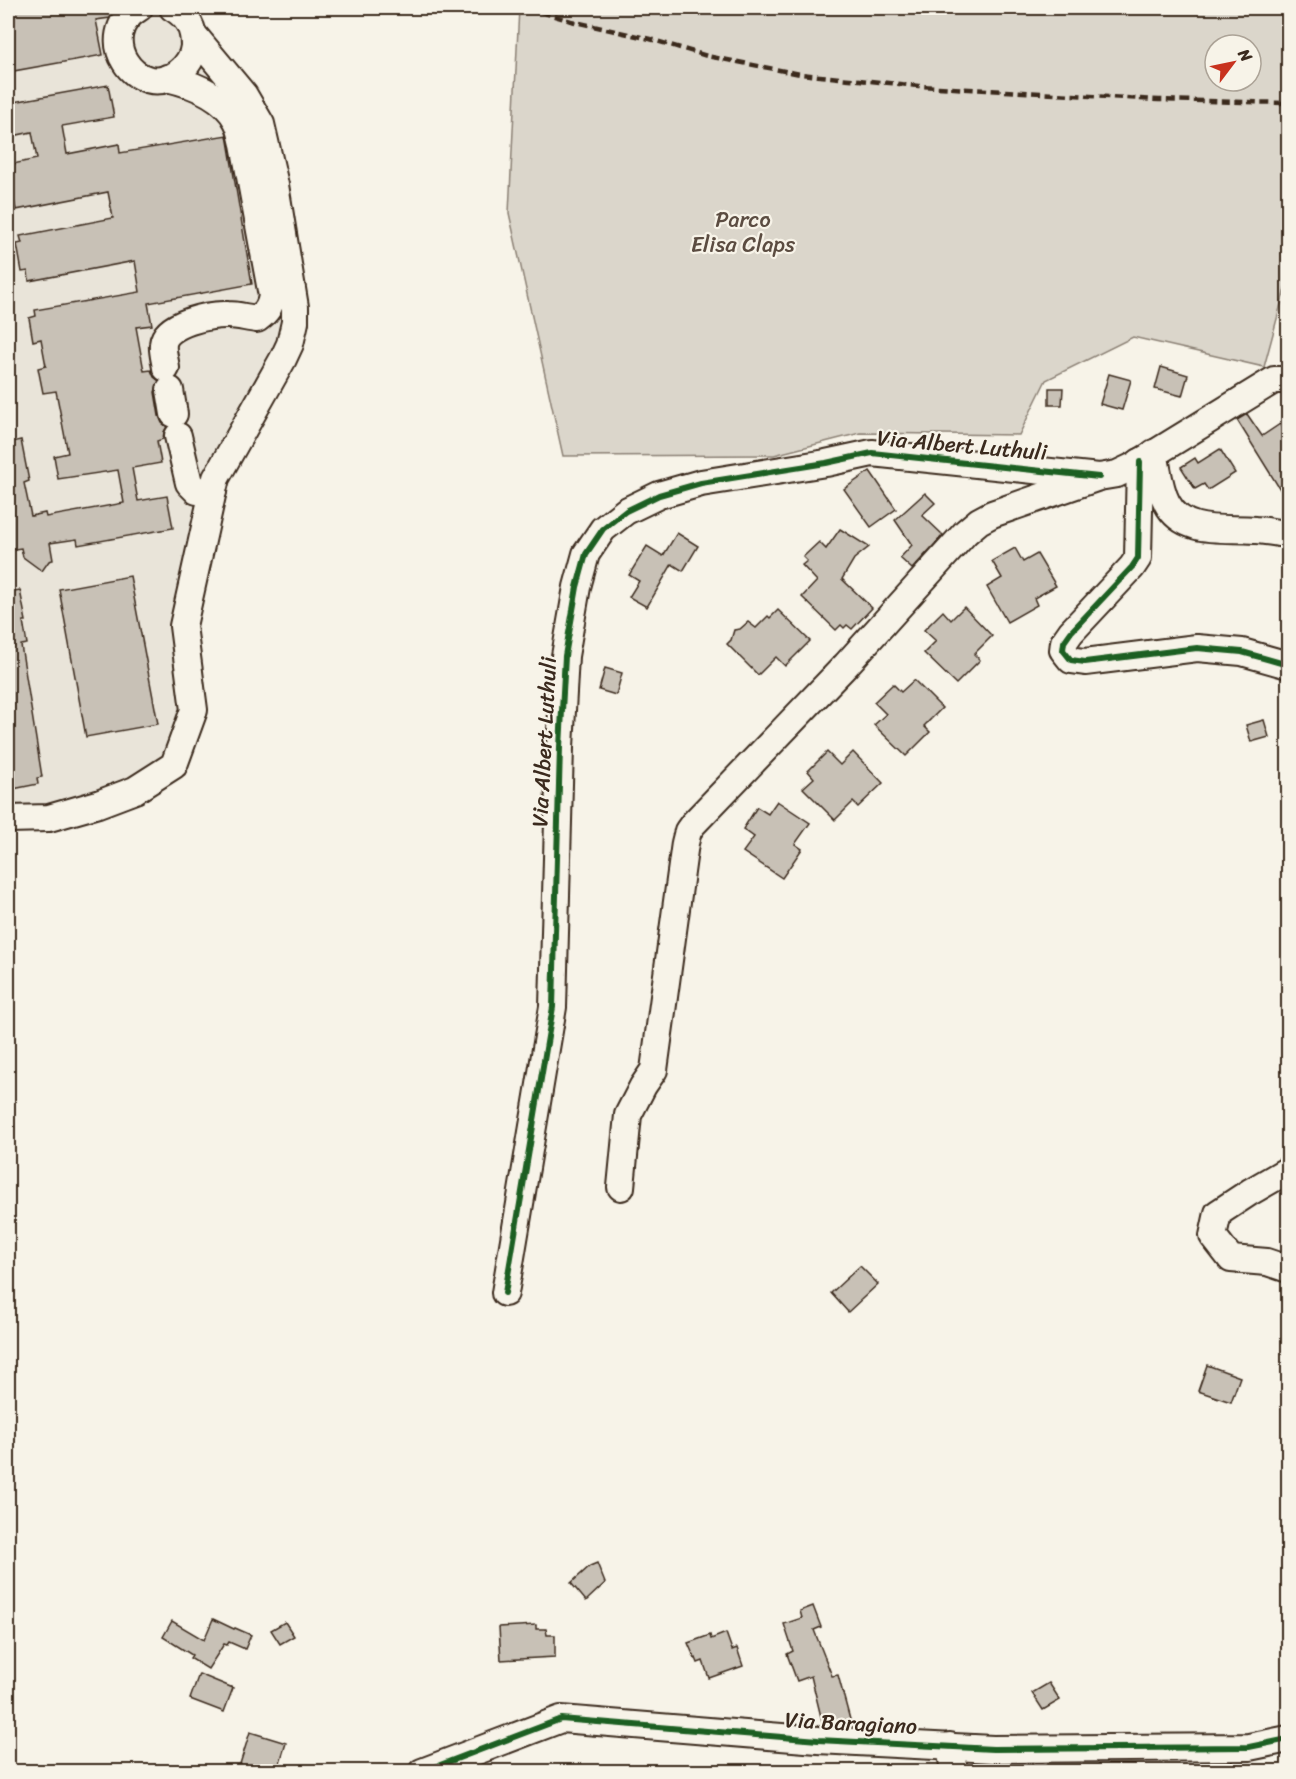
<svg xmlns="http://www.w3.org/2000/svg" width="1296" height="1779" font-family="Sriracha,sans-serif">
<rect width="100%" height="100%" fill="#f7f3e8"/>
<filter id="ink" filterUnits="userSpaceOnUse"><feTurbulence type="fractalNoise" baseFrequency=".0167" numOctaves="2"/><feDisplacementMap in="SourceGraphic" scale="12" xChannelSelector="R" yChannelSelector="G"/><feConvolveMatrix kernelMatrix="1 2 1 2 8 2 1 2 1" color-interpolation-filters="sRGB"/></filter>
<g filter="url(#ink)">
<path fill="#e9e4d9" d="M8,8H173L237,87L291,320L218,483L183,626L194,710L174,764L98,804L8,809Z"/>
<path fill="#dbd6cb" stroke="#8b8074" stroke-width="1.5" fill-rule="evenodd" d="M519,8H1288V278L1264,367L1133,337L1046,380L1019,435L860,433L774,455L563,456L509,213ZM1215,45H1251V81H1215Z"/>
<g fill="#c8c1b6" stroke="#3b2a1e" stroke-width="1.5">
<path d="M8,8H117L110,18L96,20L103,55L8,72Z"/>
<path d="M108,85L114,117L62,126L67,154L119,144L120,153L227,135L252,284L148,303L152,325L136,327L144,371L151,370L154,377L159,381L155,392L159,416L162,423L167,427L164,432L163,439L157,441L161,463L132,468L138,501L167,496L173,528L78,545L77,539L50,543L53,560L49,561L42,571L23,557L21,548L8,550V443L21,440L29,481L24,483L31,516L45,513L46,517L124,503L118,470L58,479L54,456L68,453L56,391L43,393L38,368L46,366L41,339L33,341L29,318L36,316L35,310L140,292L135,261L29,281L28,271L22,272L17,244L22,243L20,236L113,218L108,192L16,210L14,200L9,201L8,165L37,159L32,132L8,137V103Z"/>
<path d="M1161,367L1188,375L1182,396L1155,389Z"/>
<path d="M1109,374L1131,380L1122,410L1100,404Z"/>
<path d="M1049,388H1063L1062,405H1049Z"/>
<path d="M1247,414L1262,436L1280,424L1288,437V502L1237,420Z"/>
<path d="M1220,449L1235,473L1208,490L1204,484L1195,489L1181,467L1195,458L1198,463Z"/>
<path d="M870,471L896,509L871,527L844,489Z"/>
<path d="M925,493L935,503L922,515L943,535L912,569L900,558L912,545L895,520Z"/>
<path d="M840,529L869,547L854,559L842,579L872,608L852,629L847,625L844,628L841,625L836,630L802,597L817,581L802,565L807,561L803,557L819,542L826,549Z"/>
<path d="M677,533L698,546L683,571L672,564L647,607L629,597L639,581L629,575L647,546L663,556Z"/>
<path d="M1015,548L1023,562L1037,554L1056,586L1034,598L1037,605L1007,622L987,587L1002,578L992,561Z"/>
<path d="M130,576L158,724L86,737L59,589Z"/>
<path d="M20,590L26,621H23L27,644L21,645L42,777L37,778L38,784L8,790V592Z"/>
<path d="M964,607L992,636L974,654L980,660L956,684L924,653L936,641L924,630L943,611L951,620Z"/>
<path d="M778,610L810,641L785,666L776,657L758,675L727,644L731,640L734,630L740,629L748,622L756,628L768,616L770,618Z"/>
<path d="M605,668L622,673L616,695L599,690Z"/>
<path d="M914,680L942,708L924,726L930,732L906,756L874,725L886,714L874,702L893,684L901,692Z"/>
<path d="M1264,720L1269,737L1251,742L1246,725Z"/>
<path d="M827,752L840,765L853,752L883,783L858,807L853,802L835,820L803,788L814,778L808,771Z"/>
<path d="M777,801L810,823L795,844L802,849L782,878L743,852L754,837L743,829L757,807L768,814Z"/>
<path d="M860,1266L878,1284L848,1312L831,1293Z"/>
<path d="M1207,1365L1240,1377L1231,1402L1198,1391Z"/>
<path d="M597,1563L605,1583L586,1601L571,1583L590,1566Z"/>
<path d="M813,1606L821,1627L814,1630L832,1676L838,1675L852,1727L823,1725L811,1676L797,1681L787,1654L793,1651L784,1624L802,1618L800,1611Z"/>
<path d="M213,1619L234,1629L235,1628L251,1635L245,1649L229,1642L227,1645L224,1644L208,1669L190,1658L192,1655L163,1637L172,1621L204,1640Z"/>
<path d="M285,1622L294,1636L280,1644L271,1630Z"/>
<path d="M536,1625V1629H546L547,1635H555V1657L501,1660L499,1627Z"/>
<path d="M726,1633L732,1650L737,1648L743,1666L709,1678L703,1661L698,1663L696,1658L695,1659L688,1643L710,1635L711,1639Z"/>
<path d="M199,1674L233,1688L224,1712L190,1699Z"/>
<path d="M1049,1683L1060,1700L1043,1710L1032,1693Z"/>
<path d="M250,1732L286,1743L277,1772H263L240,1764Z"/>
</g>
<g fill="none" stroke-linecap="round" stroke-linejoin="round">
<g stroke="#3b2a1e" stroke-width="30">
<g id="minor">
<path d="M139,8C92,35 136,103 178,73C187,66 193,57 194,46C194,28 188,17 173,8"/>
<path d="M166,368C165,360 162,351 163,344C165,323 211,314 228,315C238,315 247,318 257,319C267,312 270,307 272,296L244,144C242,137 241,128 237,121C224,95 193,84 167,78"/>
<path d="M170,390L174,414"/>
<path d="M178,436L189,483L197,491H213"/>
<path d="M1154,453C1158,470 1159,488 1167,503C1184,536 1225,527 1255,530C1263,530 1271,532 1279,533"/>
<path d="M1140,462L1138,558L1132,567L1071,632L1064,642L1063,650L1071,660L1085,662L1197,648L1242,652L1288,665"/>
<path d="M8,819L49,818L98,804L135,790L174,765L194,710L183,626L213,491L216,478L283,359L290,344L295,322V307L275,185L261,124L244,95L194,35"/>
<path d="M1288,1170L1250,1192L1218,1213L1213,1236L1231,1259L1267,1262L1288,1269"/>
<path d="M621,1187L628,1115L643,1086L654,1070L685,843L688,831L693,824L846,665L966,532L979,521L992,514L1099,477L1117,474L1134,466L1274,380H1288"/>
<path d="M505,1293L553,1007L560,747L565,656L577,587L586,554L603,529L626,511L659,495L701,483L826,463L872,453L1099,477"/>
<path d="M950,1746L954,1772"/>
<path d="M422,1772L561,1719L818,1740L993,1749L1249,1747L1288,1739"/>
</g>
</g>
<use href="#minor" stroke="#f7f3e8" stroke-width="26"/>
<path stroke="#3b2a1e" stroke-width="4.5" stroke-dasharray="9 4.5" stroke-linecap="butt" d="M528,8L571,21L650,39L707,56L800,74L919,86L1159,100L1288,103"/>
<g stroke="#f7f3e8" stroke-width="10">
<g id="cycleway">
<path d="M1140,462L1138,558L1132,567L1071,632L1064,642L1063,650L1071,660L1085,662L1197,648L1242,652L1288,665"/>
<path d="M505,1293L553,1007L560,747L565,656L577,587L586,554L603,529L626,511L659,495L701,483L826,463L872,453L1099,477"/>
<path d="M422,1772L561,1719L818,1740L993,1749L1249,1747L1288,1739"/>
</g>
</g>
<use href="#cycleway" stroke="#1b5e20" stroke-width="6"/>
</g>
</g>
<g text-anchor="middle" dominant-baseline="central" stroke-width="4.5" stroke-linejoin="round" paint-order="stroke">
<g font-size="22" fill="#5b4c41" stroke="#f7f3e8">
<text x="743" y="219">Parco<tspan x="743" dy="25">Elisa Claps</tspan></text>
</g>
<g font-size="22" fill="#3b2a1e" stroke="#f7f3e8">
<text transform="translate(962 445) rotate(5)">Via Albert Luthuli</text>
<text transform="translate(544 742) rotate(-87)">Via Albert Luthuli</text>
<text transform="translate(851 1723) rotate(3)">Via Baragiano</text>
</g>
</g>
<rect width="1296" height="1779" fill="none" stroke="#f7f3e8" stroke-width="30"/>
<rect x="15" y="15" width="1266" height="1749" fill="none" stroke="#3b2a1e" stroke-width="2" filter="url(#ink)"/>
<g transform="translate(1233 63) rotate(58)"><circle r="28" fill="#f7f3e8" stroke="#aca397" stroke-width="1.5"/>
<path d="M0-4.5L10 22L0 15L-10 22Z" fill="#c8321e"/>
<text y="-9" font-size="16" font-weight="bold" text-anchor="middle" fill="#3b2a1e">N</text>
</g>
</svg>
